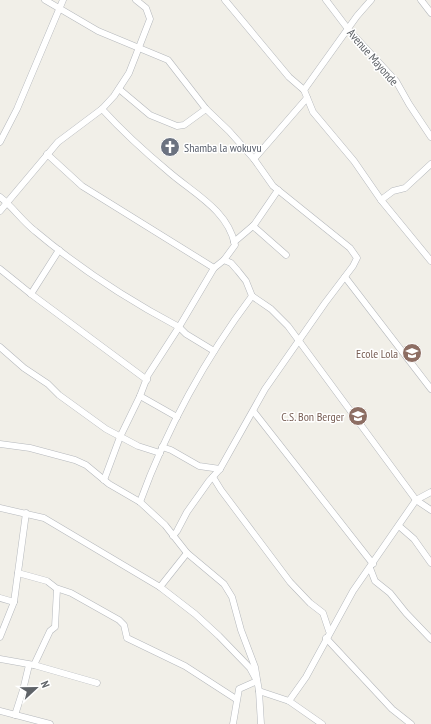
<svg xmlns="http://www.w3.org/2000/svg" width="431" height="724" font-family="'PT Sans Narrow',sans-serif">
<rect width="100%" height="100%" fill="#f1efe8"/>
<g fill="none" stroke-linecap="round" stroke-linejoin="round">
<g stroke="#b5b8bc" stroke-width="7">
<g id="street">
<path d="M45,0L98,31L168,60L206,109L229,131L254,159L273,186L350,248L357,258L353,266L325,303L265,389L220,469L209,481L187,512L177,531L173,536"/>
<path d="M225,0L289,77L304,90L313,112L354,161L381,200L431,261"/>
<path d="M326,0L348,29L396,81L409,104L431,137"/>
<path d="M421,0L431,13"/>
<path d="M119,89L150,115L177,126L184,125L206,109"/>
<path d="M304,90L357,16L371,0"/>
<path d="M102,109C123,132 145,152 169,172C193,193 228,210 235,245L224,260"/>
<path d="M0,142L17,109L63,0"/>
<path d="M47,154L82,186L214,268"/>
<path d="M254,159L307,98"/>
<path d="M0,197C13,207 22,221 35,231C79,268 128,300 179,327L214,268L224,260L231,263L238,271L246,281L252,296L271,309L288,326L416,500L431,510"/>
<path d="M381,200L393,191L405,188L431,164"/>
<path d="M0,211L58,142L102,109L114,96L129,73L150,19L146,8L136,0"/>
<path d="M253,226L286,255"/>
<path d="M234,242L254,225L278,190"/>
<path d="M0,269L31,294L59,250"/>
<path d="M345,277L431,389"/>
<path d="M31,294L147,380"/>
<path d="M0,347L24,368L48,384L59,395L106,429L138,446L160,453"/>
<path d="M254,412L373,564"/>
<path d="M177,417L140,396L148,375L179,327L186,334L214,351"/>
<path d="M0,444L30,448L75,460L86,465L109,484L140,502L165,525L187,553L224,584L232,597L241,630L255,667L259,691L261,724"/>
<path d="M162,447L171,450L199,466L220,469"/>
<path d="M213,477L221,490L290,582L310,603L323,613L329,631"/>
<path d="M104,480L120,437L140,396"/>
<path d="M140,502C166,430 206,357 252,296"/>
<path d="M0,508L44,518L160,587L195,614L219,636L250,668L257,681L239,689L233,724"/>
<path d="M399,526L414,539L431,563"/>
<path d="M370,568L375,581L390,593L406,613L431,639"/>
<path d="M18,573L47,581L56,588L71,593L119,620L124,625L127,638L185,666L236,699"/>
<path d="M160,587L187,553"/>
<path d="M0,598L14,602"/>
<path d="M0,637L14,602L26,513"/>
<path d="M326,638L392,709L411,724"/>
<path d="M0,659L34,665L97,683"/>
<path d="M34,665L50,631L55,627L57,589"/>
<path d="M259,691L289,701L322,724"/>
<path d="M289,701L306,677L353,591L416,500L431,492"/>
<path d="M0,711L50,724"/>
<path d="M15,715L23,690L29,665"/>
</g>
</g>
<use href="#street" stroke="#fff" stroke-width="6"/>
</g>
<defs>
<g id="church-disc" transform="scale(1)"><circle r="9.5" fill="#6b7280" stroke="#fff"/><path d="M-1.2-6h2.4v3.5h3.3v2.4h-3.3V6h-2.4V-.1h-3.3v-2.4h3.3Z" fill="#fff"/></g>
<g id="school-disc" transform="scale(1)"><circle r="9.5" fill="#8d6e63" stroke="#fff"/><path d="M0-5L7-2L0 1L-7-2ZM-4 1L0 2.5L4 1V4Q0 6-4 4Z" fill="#fff"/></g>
</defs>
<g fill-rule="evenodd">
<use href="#church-disc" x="170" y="147"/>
<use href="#school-disc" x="412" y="353"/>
<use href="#school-disc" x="358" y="416"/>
</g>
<g text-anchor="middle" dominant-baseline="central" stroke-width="3" stroke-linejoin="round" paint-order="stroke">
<g font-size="12" fill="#5f6368" stroke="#fff">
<text transform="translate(373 57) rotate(49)">Avenue Mayonde</text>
</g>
<g font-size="12" fill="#5b616d" stroke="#fff" text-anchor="start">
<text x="184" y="147">Shamba la wokuvu</text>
</g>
<g font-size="12" fill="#785e54" stroke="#fff" text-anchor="end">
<text x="398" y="353">Ecole Lola</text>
<text x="344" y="416">C.S. Bon Berger</text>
</g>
</g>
<g transform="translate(36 688) rotate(68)" stroke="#ffffff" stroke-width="3" paint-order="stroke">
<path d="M0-3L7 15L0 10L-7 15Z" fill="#5f6368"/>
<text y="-6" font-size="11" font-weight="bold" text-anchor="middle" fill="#5f6368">N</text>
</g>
</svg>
